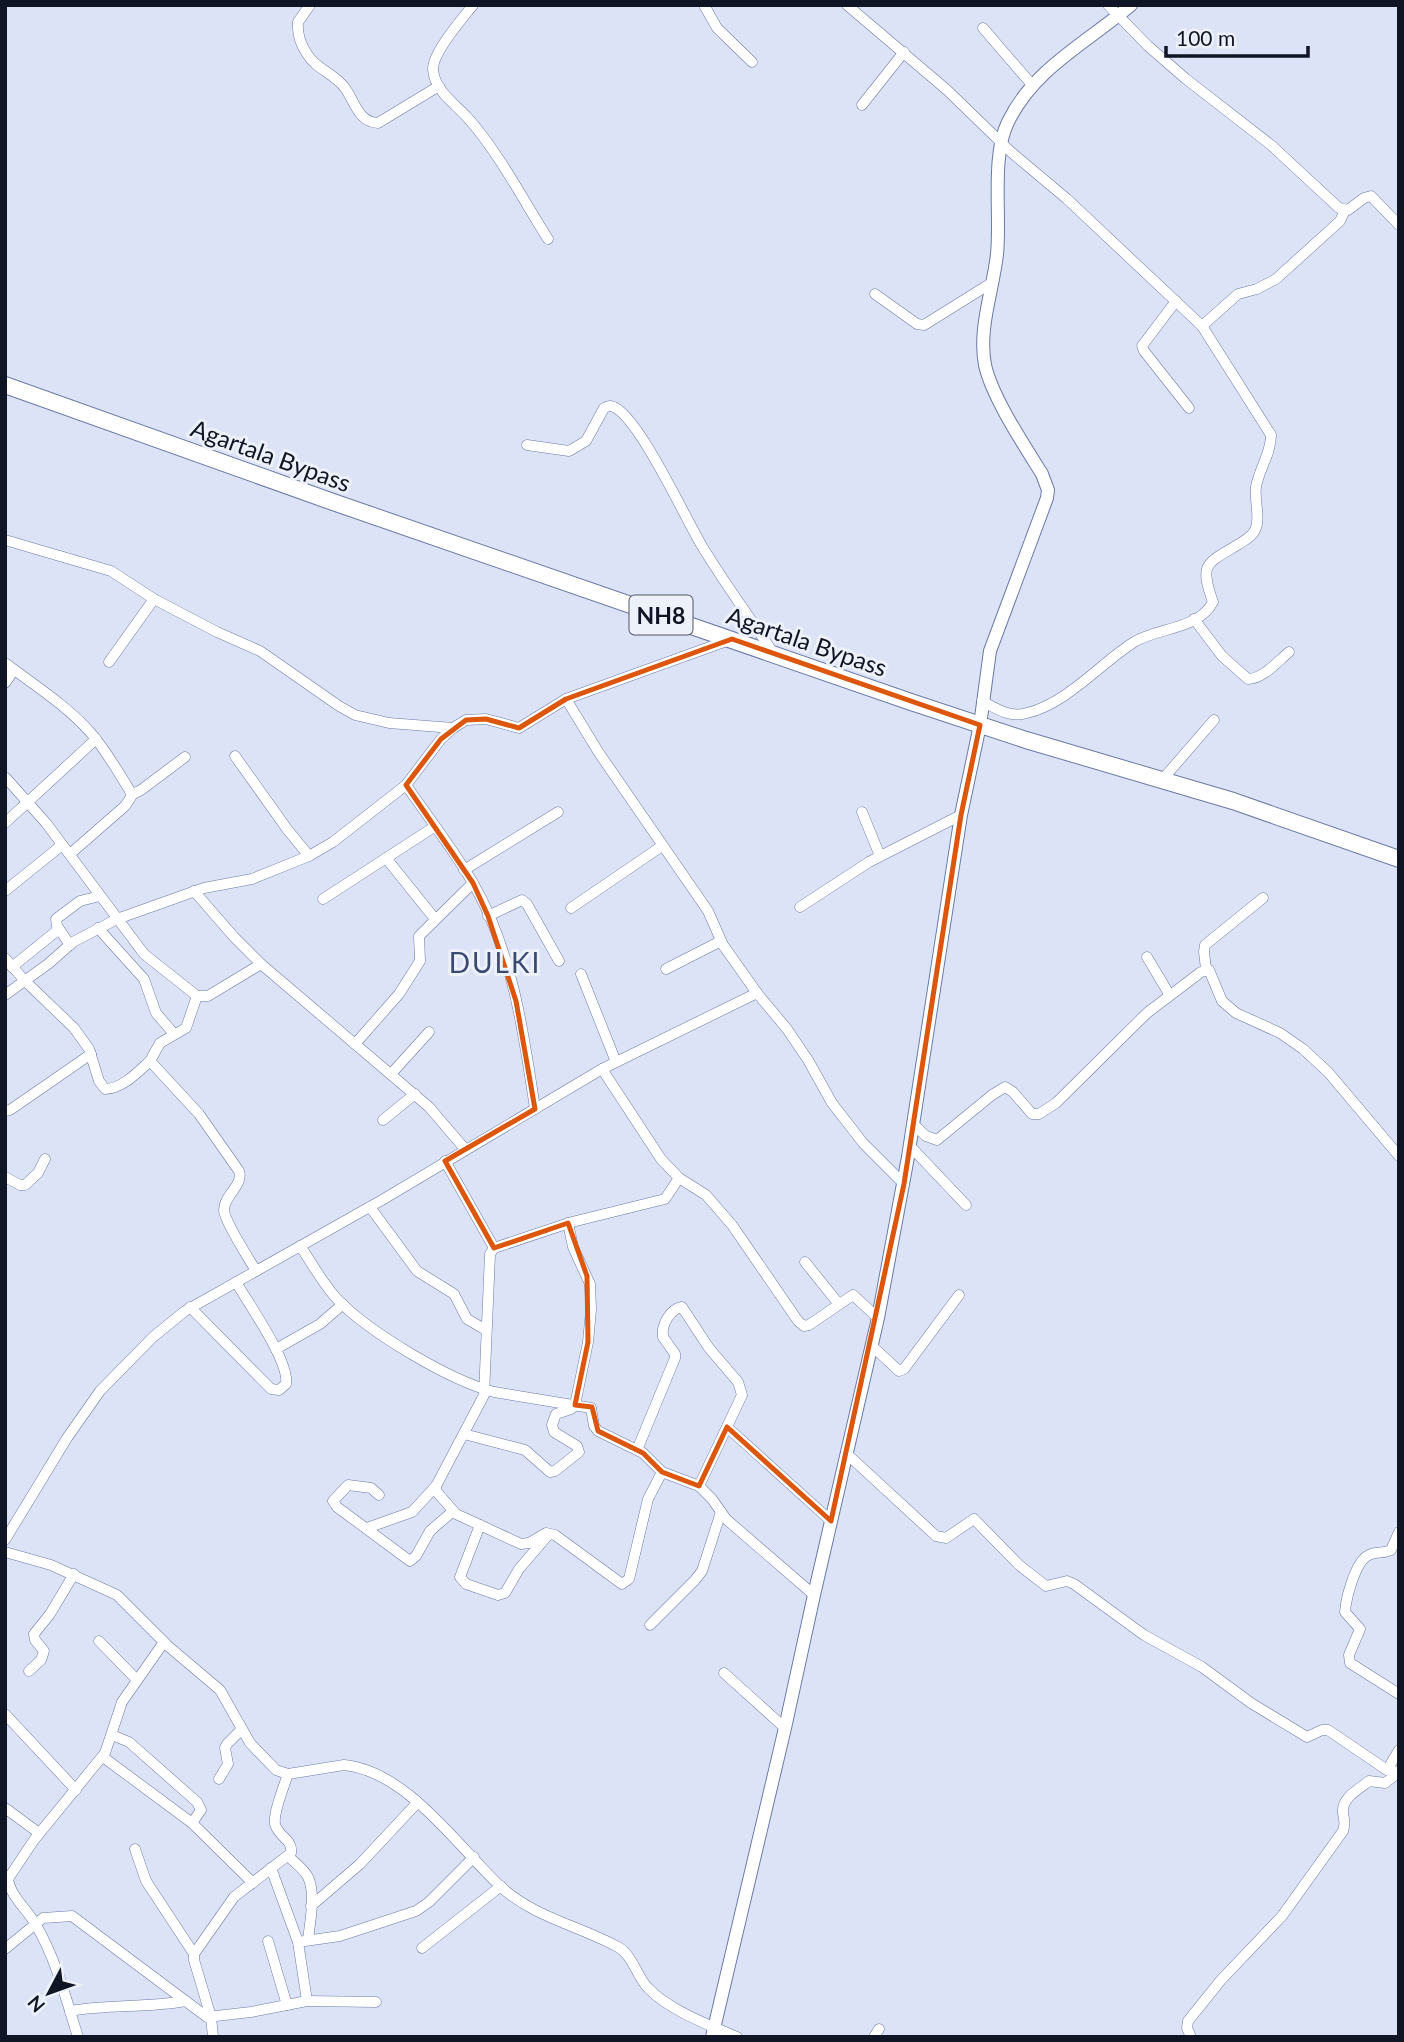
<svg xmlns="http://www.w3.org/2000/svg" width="1404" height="2042" font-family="Lato,sans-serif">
<rect width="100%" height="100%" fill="#dce3f7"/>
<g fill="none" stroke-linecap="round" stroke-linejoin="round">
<g stroke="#6a7aa5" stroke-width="11">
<g id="minor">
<path d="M310,5L298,22C297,33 301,45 307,54C316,69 335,74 345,88C355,102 358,122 378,123L439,86"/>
<path d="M473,5C462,19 433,52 433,69C434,90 454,103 467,117C499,153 522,198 548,239"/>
<path d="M704,5L717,28L752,62"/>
<path d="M847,5L947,90L1011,152L1067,199L1202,326L1271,435C1271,454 1259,469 1256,487C1254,500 1261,519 1255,530C1252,537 1245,540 1239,544C1206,564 1199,563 1213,602C1198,630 1159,627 1134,642C1101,663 1066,704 1027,713C1010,718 997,709 982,701"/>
<path d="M1108,5L1148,46L1186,79L1271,145L1339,208L1348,210L1364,198L1371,196L1399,225"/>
<path d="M983,28L1033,86"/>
<path d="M862,105L904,52"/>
<path d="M875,294L917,324L924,325L993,282"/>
<path d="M1176,301L1142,346L1144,351L1189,408"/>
<path d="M1202,326L1238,294L1257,289L1276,279L1340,221L1345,210"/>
<path d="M527,445L569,451L586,441L604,408C609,406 609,405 614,407C640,419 685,518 702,546C724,583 750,617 773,653"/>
<path d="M5,540L111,571L154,599L217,632L260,651L339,706L355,715L389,723L453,728"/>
<path d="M1194,619L1222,656L1248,679C1263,679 1278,661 1289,652"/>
<path d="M109,662L154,599"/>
<path d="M5,663C34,685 66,705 90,732C106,750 117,770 130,791L131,797L125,806L70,854"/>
<path d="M5,683L14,670"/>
<path d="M566,699L599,753L708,911L723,945L757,993L787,1029L808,1060L832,1103L863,1143L904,1184"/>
<path d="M235,756L287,829L309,856"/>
<path d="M5,777L46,823L144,954L197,996H208L261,964"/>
<path d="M1162,780L1214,720"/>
<path d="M406,785C428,817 453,849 473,883C512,950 524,1033 535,1109"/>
<path d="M131,795L141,790L185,757"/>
<path d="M862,812L880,856"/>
<path d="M5,823L96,739"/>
<path d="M386,858L435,919"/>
<path d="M464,870L558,812"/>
<path d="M5,891L62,845"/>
<path d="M194,891L234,937L261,964L429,1107L465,1149"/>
<path d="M323,899L434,827"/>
<path d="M800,907L869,862L961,815"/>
<path d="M571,908L662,846"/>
<path d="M488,916L522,900L527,904L559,961"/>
<path d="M98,928L144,979L156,1013L174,1034"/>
<path d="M70,945L57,926L56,919L80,901L100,896"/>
<path d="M1147,957L1169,994"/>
<path d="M5,958L25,981L74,1028L89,1049L99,1081L105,1089C122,1089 138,1072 150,1061"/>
<path d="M12,967L59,929"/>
<path d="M666,969L721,941"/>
<path d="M1206,969L1204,952L1205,945L1263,898"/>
<path d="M581,974L616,1062"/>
<path d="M5,995L48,964L73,942L117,919L204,888L252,879L309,856L333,842L406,785L441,739L453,728L466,720L486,719L519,728L566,699L732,639"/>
<path d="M197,996L186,1028L160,1043L150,1061L199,1114L239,1171C244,1186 223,1195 224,1211C226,1224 248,1257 256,1271"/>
<path d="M355,1044L399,994L420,961L419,936L473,883"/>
<path d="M602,1069L661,1159L679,1178L706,1195L732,1225L798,1321L804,1326L809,1325L853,1295L878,1318"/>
<path d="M391,1074L429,1032"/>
<path d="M5,1111L10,1110L91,1054"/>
<path d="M383,1120L415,1094"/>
<path d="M913,1124L926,1136L937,1140L992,1095L1005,1087L1013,1092L1032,1114H1039L1056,1103L1147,1013L1201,972L1209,970L1222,1001L1236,1013L1280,1033L1303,1049L1328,1072L1399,1156"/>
<path d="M910,1146L966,1205"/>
<path d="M445,1161L494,1248"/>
<path d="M5,1177L20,1185H25L38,1173L45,1159"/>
<path d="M370,1207L417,1271L454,1294L467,1319L486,1330"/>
<path d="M300,1246C312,1263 323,1284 337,1299C370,1333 449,1380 494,1392L591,1408L594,1426L598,1431L643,1453L662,1472L699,1486L712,1499L726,1519L814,1595"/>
<path d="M805,1262L838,1303"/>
<path d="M190,1307L271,1389L279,1390L286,1384C290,1362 248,1303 236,1282"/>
<path d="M872,1346L899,1371L904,1369L959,1295"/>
<path d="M276,1349L320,1324L343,1304"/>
<path d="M727,1427L831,1521"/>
<path d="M464,1434L525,1450L550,1472L555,1471L579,1452L577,1446L554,1432L552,1425L556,1414L571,1409L575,1405L588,1342L591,1310L590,1284L573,1247L568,1223"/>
<path d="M637,1450L675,1358V1354L663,1337C661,1325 670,1309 682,1307L709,1348L738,1382L742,1395L699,1486"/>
<path d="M847,1454L936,1536L946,1538L974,1519L1019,1565L1046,1586L1067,1581L1074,1584L1144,1635L1202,1667L1251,1703L1307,1737L1322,1730H1328L1387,1770L1399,1772"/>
<path d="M662,1472L648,1499L629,1579L622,1584L555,1535L546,1533L529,1543L521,1544L456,1514L436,1491V1486L484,1395L490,1254L494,1248L572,1222L665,1199L679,1178"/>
<path d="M379,1495L371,1488L348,1485L333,1501L337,1507L410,1561L416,1556L430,1531L452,1512"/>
<path d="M480,1525L460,1577L466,1584L498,1595L505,1593L519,1569L549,1534"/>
<path d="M367,1528L412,1512L436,1486"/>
<path d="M1399,1532L1391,1550C1383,1554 1376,1551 1369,1555C1355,1561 1346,1599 1345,1612L1360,1629L1349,1655L1350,1663L1399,1694"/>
<path d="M5,1540L67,1438L100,1391L153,1337L185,1311L382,1200L602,1069L757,993"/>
<path d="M5,1552L51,1565L117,1595L168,1646L220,1690L250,1743L276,1770L288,1774L344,1765C407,1771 458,1847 500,1886C533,1917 580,1926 618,1947C633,1955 637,1978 649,1989C669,2010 711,2026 737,2037"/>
<path d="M650,1625L695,1580L702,1571L721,1512"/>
<path d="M99,1641L137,1680"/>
<path d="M29,1671L41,1660L44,1651L35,1640L34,1634L50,1614L74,1574"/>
<path d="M724,1673L785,1728"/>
<path d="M5,1714L76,1790"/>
<path d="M112,1735L129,1742L197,1802L201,1810L192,1823"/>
<path d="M103,1757L192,1823L253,1883"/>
<path d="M1387,1770L1399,1750"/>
<path d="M219,1779L228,1764L225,1748L227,1744L242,1729"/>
<path d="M5,1808L39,1833"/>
<path d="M135,1849L146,1881L194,1954"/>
<path d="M288,1856C294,1862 304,1869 308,1877C316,1895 310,1921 308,1940"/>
<path d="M271,1868L298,1942L307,2001"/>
<path d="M311,1906L360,1864L417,1803"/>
<path d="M268,1941L287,2005"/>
<path d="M298,1942L340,1936L416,1911L429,1902L474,1857"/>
<path d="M422,1948L501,1886"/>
<path d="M5,1949L43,1918L72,1916L207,2017L251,2012L307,2001L376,2002"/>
<path d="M70,2011C109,2004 146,2008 186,2001"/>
<path d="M78,2037C66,1999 56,1959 36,1925C28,1910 10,1896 8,1879L34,1840L105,1753L122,1702L164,1642"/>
<path d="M213,2037L211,2017L194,1960V1954L234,1897L291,1853C293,1839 278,1837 275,1824C273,1813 284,1786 288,1774"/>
<path d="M874,2037L879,2029"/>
<path d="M1191,2037L1187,2028L1188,2021L1221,1980L1282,1916L1343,1831C1346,1823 1344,1821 1343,1813C1341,1798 1359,1789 1369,1781L1385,1783L1398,1773"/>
</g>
</g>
<g stroke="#6a7aa5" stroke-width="14">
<path id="tertiary" d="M712,2037L785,1728L814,1595L878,1318L908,1157L961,815L980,725L990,651L1047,498L1048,490L1042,474C1024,445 992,397 985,365C978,328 993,291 997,254C1001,216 991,156 1008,122C1034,68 1088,42 1131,5"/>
</g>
<g stroke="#6a7aa5" stroke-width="18">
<path id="trunk" d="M5,385L333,502L911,702L1026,740L1233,801L1399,859"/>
</g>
<use href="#minor" stroke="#fff" stroke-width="10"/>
<use href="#tertiary" stroke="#fff" stroke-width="12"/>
<use href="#trunk" stroke="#fff" stroke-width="16"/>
</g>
<path fill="none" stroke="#dd560d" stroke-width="5" stroke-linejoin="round" d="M732,639L980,725L961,815L904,1184L831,1521L727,1427L699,1486L662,1472L643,1453L598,1431L592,1407L575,1405L588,1342L587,1276L568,1223L494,1248L445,1161L535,1109L516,1001L488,916L473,883L406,785L441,739L466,720L486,719L519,728L566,699Z"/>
<g text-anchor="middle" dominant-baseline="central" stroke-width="6" stroke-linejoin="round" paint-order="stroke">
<rect fill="#edf1fa" stroke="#525765" stroke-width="2" x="629.5" y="595.5" width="63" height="39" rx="5"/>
<g font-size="23" font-weight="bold" fill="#0f1525">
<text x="661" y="615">NH8</text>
</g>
<g font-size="24" fill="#0f1525" stroke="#edf1fa">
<text transform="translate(271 455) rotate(20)">Agartala Bypass</text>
<text transform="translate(807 641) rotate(19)">Agartala Bypass</text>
</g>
<g font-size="28" letter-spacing="2" fill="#3b4971" stroke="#edf1fa">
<text x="495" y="962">DULKI</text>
</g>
</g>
<rect width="1404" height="2042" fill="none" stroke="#0f1525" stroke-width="14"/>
<g transform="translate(49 1993) rotate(229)" stroke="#edf1fa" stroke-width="5" paint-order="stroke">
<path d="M0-5L12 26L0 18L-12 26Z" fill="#0f1525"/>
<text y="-10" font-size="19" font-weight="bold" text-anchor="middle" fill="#0f1525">N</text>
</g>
<path d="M1166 46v10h142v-10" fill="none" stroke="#0f1525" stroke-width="3.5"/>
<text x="1176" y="46" font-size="21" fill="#0f1525" stroke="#edf1fa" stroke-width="5" paint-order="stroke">100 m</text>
</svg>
